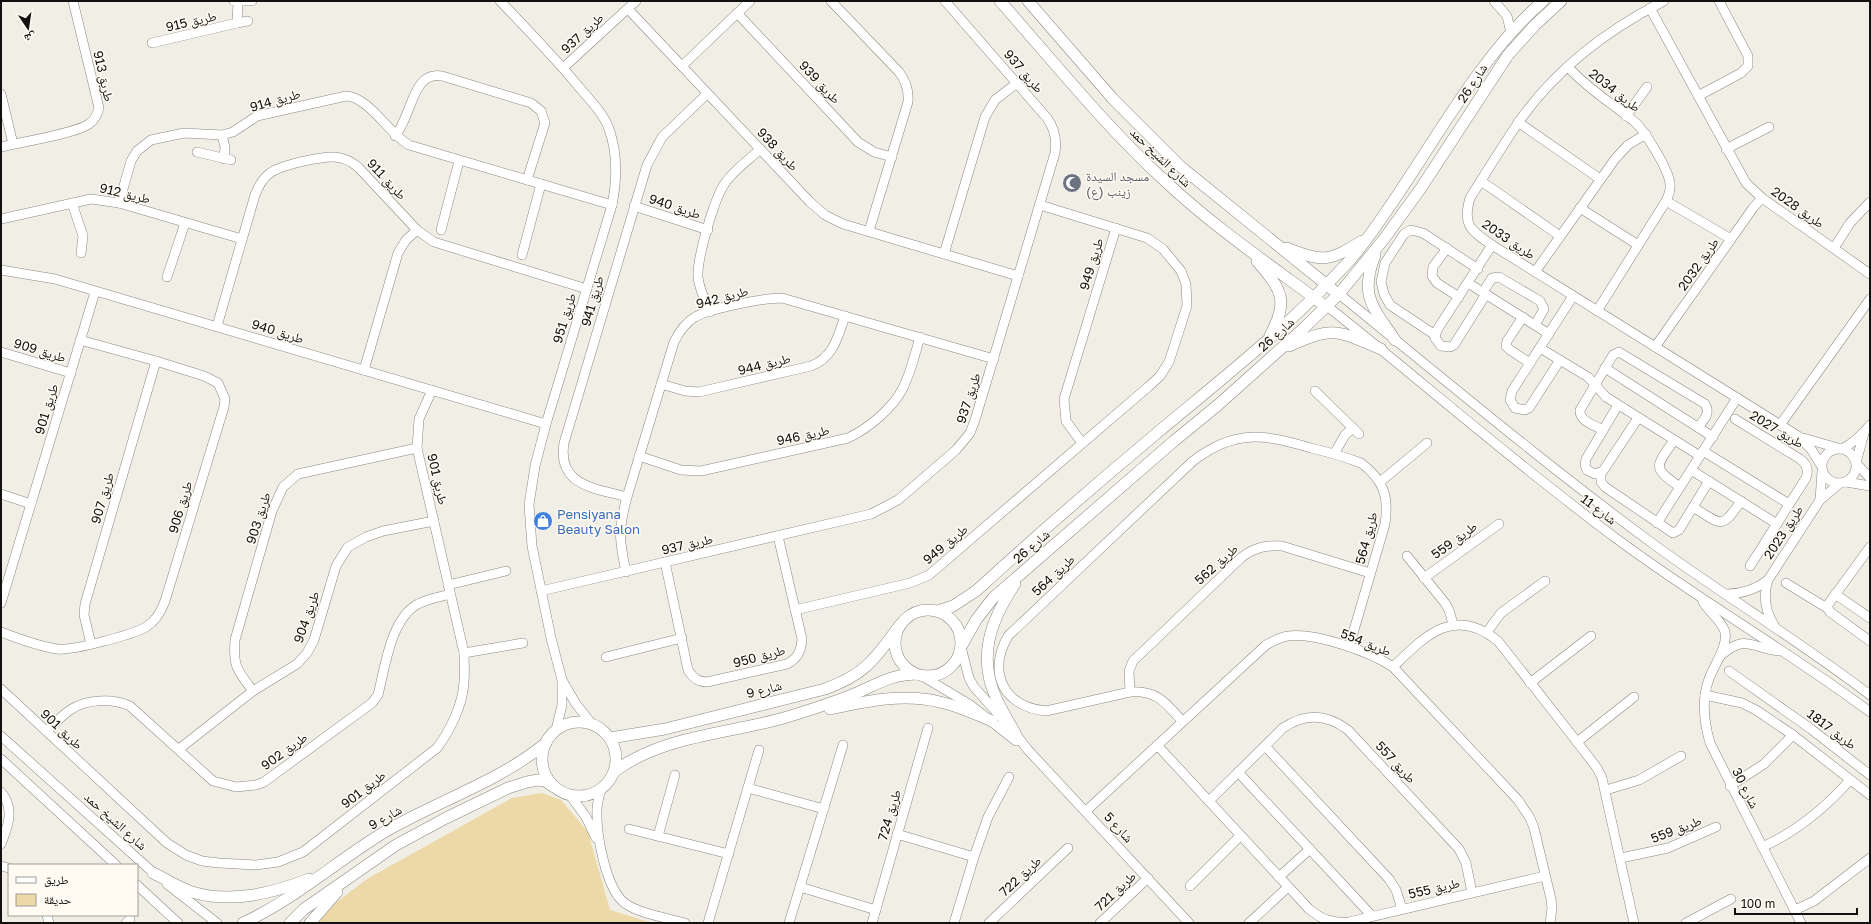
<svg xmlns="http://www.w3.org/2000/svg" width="1871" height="924" font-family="'Golos Text','Noto Naskh Arabic',sans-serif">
<rect width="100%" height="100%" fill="#f1eee6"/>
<path fill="#ecd9a7" d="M542,793L561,800L588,832L610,910L652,923H315L325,911L367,879L512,798Z"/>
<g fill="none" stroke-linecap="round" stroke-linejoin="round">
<g stroke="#8b8881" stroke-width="10">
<g id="minor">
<path d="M234,1H252"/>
<path d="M500,1C527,29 554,57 579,87C589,99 604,114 609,129C618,154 617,180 612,205L546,424L535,466L529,505L532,546L551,638L562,680L576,704L592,724"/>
<path d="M831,1L899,72C906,81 909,90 908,102L869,231"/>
<path d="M1494,1L1507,16L1511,33"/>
<path d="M1664,1C1607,30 1554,71 1518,123C1501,148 1486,173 1470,198C1462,225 1471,231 1492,245L1798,436L1811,449L1821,465"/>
<path d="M1650,8L1746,183L1762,198L1870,274"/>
<path d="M628,9L810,202L825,215L843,224L1018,276"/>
<path d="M737,13L858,142L874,152L892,157"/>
<path d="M237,23L248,21"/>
<path d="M152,43L237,23L238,2"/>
<path d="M682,66L750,1"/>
<path d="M1568,67C1590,91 1612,103 1636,123C1646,133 1669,170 1670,184C1671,190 1669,195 1666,201L1597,311"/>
<path d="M563,68L636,1"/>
<path d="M1,94L13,144"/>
<path d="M1698,96L1741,73L1748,66V56L1719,1"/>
<path d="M1626,116L1647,87"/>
<path d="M1518,122L1600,179"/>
<path d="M222,135L225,147L224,159"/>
<path d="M395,136C412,117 412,70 442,76L531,103L541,111L545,123L527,180"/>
<path d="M1,147C21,142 74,134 89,124C95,120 97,115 99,108L73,1"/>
<path d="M1726,149L1769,127"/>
<path d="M197,152L231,160"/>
<path d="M1481,181L1560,236"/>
<path d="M1666,201L1731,239"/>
<path d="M72,203L83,236L81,253"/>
<path d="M119,203L131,161L137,151L151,140L184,133L222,135L233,132L257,116L346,96C369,97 388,133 409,145L612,205"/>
<path d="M634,206L708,230"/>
<path d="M1580,208L1638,245"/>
<path d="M1,219L91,199L119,203L242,239"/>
<path d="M441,230L459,161"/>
<path d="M1447,248L1433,267L1432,276L1437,283L1459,297"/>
<path d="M1834,248L1850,223L1870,202"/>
<path d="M944,254L985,117L995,100L1017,83"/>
<path d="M522,255L541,184"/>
<path d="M1,270L55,279L546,424"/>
<path d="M1535,272L1615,159L1628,145L1646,134"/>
<path d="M167,277L185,223"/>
<path d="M1468,283L1549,334"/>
<path d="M1483,292L1492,278L1499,277L1540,301L1544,309L1535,325"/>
<path d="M1339,294C1444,379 1547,466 1656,546C1726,597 1801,642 1870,695"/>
<path d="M1486,294L1454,345L1450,347L1441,346L1435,338L1437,330L1492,245"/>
<path d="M1327,306C1424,383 1517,465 1617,539C1699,600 1788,651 1870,712"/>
<path d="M710,312C705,300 699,289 698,277C697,258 714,199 725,183C734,170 749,160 760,149"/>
<path d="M1523,317L1507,341L1506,346L1510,350L1530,363"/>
<path d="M217,326L255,195C258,187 262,179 270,173C281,165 322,156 335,157C344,158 351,161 358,167L417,230L434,242L587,289"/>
<path d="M1435,335L1390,305L1384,294L1381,282L1385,263L1404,234L1411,230L1423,233L1478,269"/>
<path d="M1655,347L1753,208L1762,198"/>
<path d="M1540,348L1588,377L1606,397L1700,456"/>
<path d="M1,352L71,373"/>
<path d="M1560,360L1529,408L1525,410L1515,408L1510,400L1512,391L1573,296"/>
<path d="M1605,368L1713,437"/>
<path d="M364,370L398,253L406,240L417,230"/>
<path d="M661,384L685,391L699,392L811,366C833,358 838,337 845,316"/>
<path d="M1315,391L1359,434"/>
<path d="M1618,405L1586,459L1585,465L1587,470L1595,474L1603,471L1638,418"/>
<path d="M1735,419L1800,459C1807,464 1809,470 1806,478L1750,566"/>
<path d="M1780,425L1870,299"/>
<path d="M1603,430C1594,425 1579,421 1580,410L1613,355L1619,352L1705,404C1711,413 1704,420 1698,427"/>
<path d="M1864,433L1856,463L1870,478"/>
<path d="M1803,438L1838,448"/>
<path d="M1674,440C1656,467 1651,467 1680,487"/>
<path d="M1082,443L1066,421L1064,399L1116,228"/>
<circle cx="1839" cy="466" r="17"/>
<path d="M1842,449C1853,443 1862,435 1870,425"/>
<path d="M1703,451L1789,504"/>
<path d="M1334,454L1345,435L1353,428"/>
<path d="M639,456L681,470L701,471L848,438C869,428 893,408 903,388C911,372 915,354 920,337"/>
<path d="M1691,470L1777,524"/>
<path d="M1601,473V482L1605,487L1673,533L1679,530L1709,481"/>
<path d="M1380,482L1427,443"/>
<path d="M1846,482L1870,486"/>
<path d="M1,494L31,504"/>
<path d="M627,497C595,488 557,486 564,443L647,165L662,137L707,94"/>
<path d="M1820,500L1822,471"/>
<path d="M1693,507C1721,524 1721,531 1741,501"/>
<path d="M1657,523L1737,398"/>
<path d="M1870,547L1827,606L1830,612L1870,641"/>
<path d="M1407,556L1445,603L1449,610L1453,624"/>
<path d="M665,562L688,670C693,678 698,682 707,682L787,664C798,658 801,651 802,639L778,536"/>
<path d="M626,572C619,539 618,530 627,497L674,342C679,332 685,323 695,317C711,308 765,298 782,298L994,359"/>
<path d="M1424,578L1499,524"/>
<path d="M1768,580C1763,596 1765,611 1774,625"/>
<path d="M1786,583L1827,608"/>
<path d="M448,585L506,571"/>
<path d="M541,591L871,514L898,500L956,450L970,433L975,420L1055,153C1057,140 1055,129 1047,118L945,1"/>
<path d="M1726,594C1742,594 1755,590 1768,580L1820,500L1840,483"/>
<path d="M1835,594L1870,618"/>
<path d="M1703,602C1709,612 1722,621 1725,632C1728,647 1714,665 1709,679C1701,700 1704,722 1710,743L1801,923"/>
<path d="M1,603L95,292"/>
<path d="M795,610L910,583L929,575L1148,387L1160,376L1169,362L1187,306L1186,284L1181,271L1163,249L1147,238L1040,205"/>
<path d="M1,632C19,639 38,646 57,649C72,651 132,635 146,627C156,621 161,612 165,601L224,407L225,399L218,383L204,376L156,361L80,340"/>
<path d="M1487,632L1501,613L1545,581"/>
<path d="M91,644L84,615L85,604L156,361"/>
<path d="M961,647L969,678L974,687L1015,733L1028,750L1189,923"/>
<path d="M464,653L523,643"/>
<path d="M1720,656C1746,633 1750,648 1779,651"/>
<path d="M606,657L682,638"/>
<path d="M1393,667C1425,636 1454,605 1498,641L1577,742L1597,768L1602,778L1634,923"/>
<path d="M1729,671L1811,729L1870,775"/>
<path d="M922,676L969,704L1016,741"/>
<path d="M1530,683L1591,636"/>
<path d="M1,689L167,843L186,855L202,861L219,863L256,865L278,862L303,852L437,748C450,731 463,704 464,682C465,672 464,663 464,653L417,448L419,419L432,390"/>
<path d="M253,691C237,670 233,667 235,640L272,511L283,487L298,474L417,448"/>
<path d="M1130,692L1129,671L1133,661L1242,557C1255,547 1267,545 1282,546L1370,573"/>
<path d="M1705,695L1742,703L1756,710L1793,735L1870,795"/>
<path d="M1182,721C1166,703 1157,690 1130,692L1046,711C1004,707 987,673 1008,636L1193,461C1235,429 1263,434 1311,448C1328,452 1345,457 1361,463C1384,480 1389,497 1385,524L1349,647"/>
<path d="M556,730L562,705V682"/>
<path d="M46,731C54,725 61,716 70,710C86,699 113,698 130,706L213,781L236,787L256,785L264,782L372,703L378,695C385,667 391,618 418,604C427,599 440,597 450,594"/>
<path d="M1,736L157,876"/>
<path d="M1577,742L1634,697"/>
<path d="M1157,745L1309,909C1322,920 1333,923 1349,922L1545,876"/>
<path d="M1265,746L1389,879L1396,890L1402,909"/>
<path d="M179,749L253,691L297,664L307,653L314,640L336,566L348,547L366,537L383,531L434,521"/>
<path d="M1,759L116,865"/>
<path d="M1238,772L1372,916"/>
<path d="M1730,786L1764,764L1793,735"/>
<path d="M748,788L824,809"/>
<path d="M601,789C599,796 597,803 597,810C596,834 606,891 626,904C641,914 667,918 685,923"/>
<path d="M1606,790L1639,780L1681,756"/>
<path d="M1,792C15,808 8,827 1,844"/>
<path d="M570,795L586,817L596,838"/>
<path d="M1209,801L1283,728C1305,713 1327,714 1348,730L1459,849L1466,863L1472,893"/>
<path d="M1086,811L1266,645C1273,641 1280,637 1288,636C1315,632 1371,652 1393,667L1518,800L1530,818L1534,828L1551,899L1552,909L1550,923"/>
<path d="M629,829L729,854"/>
<path d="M897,834L974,857"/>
<path d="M658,836L675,775"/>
<path d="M1762,847C1796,832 1826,807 1850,780"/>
<path d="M1621,858L1668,848L1716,827"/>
<path d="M1,866L9,868"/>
<path d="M1279,877L1310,849"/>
<path d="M167,884L217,923"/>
<path d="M137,885L178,923"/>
<path d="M1190,886L1240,836"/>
<path d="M800,887L876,910"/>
<path d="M1795,910L1814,901L1870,858"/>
<path d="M47,915L49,923"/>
<path d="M126,923L130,919"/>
<path d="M708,923L759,750"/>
<path d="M789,923L843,745"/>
<path d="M872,923L928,728"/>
<path d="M954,923L974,857L988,817L1009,777"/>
<path d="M989,923L1068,848"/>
<path d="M1100,923L1148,878"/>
<path d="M1249,923L1288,887"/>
<path d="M1686,923L1731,899"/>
</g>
</g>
<g stroke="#8b8881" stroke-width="12">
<g id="major">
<path d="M1000,1C1054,62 1105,126 1165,181C1213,226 1267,263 1320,302"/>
<path d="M1028,1L1113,99L1181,167L1333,290"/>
<path d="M1287,248C1323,263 1330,261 1362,241"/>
<path d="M1375,255C1359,296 1373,307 1395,340"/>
<path d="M1257,261C1282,291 1289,299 1270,336"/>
<path d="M1289,346C1334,326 1336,330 1381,349"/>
<path d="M1015,584C990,621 977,658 997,700C1002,711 1009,722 1015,733"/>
<circle cx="928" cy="643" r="33"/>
<path d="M938,611L953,606L976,591C1035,537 1096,484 1157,433C1224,377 1292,324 1351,259C1365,242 1378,224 1390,206C1437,138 1481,55 1543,1"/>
<path d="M962,645L976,620L993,598L1174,441L1218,405L1304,328L1339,294L1384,239L1421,188L1508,55L1535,25L1561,1"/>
<path d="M830,709C867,701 903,693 940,702C958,706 975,714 992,721"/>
<circle cx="579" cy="759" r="37"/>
<path d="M610,738L665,729L825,689C866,674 875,659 900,625"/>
<path d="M615,771C664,735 730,734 787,717C810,710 832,703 854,694C878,684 889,675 916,674"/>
<path d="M153,873C166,879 179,888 192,892C231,904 273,893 309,879"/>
<path d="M243,923C295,899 338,860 386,831C438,801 500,781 546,743"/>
<path d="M290,923L304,909L396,845L446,818L508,788L527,782L538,780L545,781L554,787"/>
<path d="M310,923L337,892"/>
</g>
</g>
<use href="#minor" stroke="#fff" stroke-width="9"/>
<use href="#major" stroke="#fff" stroke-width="11"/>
</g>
<defs>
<g id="mosque-disc" transform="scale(1)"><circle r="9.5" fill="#6b7280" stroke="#fffbf3"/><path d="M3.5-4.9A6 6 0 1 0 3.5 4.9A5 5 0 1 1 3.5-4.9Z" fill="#fff"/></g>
<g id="shop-disc" transform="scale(1)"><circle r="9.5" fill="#3f7fe0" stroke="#fffbf3"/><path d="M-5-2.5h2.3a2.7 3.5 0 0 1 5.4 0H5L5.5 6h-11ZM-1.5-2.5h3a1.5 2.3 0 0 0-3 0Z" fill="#fff"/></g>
</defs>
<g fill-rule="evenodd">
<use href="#mosque-disc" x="1072" y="183"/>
<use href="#shop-disc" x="543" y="521"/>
</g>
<g text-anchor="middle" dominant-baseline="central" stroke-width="3" stroke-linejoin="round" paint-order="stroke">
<g font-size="13" fill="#12110f" stroke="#fffbf3">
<text transform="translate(191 21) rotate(-13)">طريق 915</text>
<text transform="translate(582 33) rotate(-43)">طريق 937</text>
<text transform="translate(1024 71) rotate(49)">طريق 937</text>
<text transform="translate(104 76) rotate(77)">طريق 913</text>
<text transform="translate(820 82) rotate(47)">طريق 939</text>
<text transform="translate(1472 83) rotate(-57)">شارع 26</text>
<text transform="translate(1615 90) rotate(38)">طريق 2034</text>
<text transform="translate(275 100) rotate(-16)">طريق 914</text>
<text transform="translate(778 149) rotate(47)">طريق 938</text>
<text transform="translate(1161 157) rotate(44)">شارع الشيخ حمد</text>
<text transform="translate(387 179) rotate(47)">طريق 911</text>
<text transform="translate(125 193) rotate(13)">طريق 912</text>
<text transform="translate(675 206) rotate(18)">طريق 940</text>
<text transform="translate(1798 207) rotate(35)">طريق 2028</text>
<text transform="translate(1509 239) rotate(34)">طريق 2033</text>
<text transform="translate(1091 264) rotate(-73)">طريق 949</text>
<text transform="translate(1698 264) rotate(-55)">طريق 2032</text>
<text transform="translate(722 297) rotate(-15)">طريق 942</text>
<text transform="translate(592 301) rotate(-74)">طريق 941</text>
<text transform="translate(564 318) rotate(-73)">طريق 951</text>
<text transform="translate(278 331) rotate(17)">طريق 940</text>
<text transform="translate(1276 334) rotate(-42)">شارع 26</text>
<text transform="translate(40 350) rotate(17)">طريق 909</text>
<text transform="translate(764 364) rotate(-14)">طريق 944</text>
<text transform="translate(968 398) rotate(-72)">طريق 937</text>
<text transform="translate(46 409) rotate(-73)">طريق 901</text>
<text transform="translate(1777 429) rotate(31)">طريق 2027</text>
<text transform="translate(803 435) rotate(-12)">طريق 946</text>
<text transform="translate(438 479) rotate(77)">طريق 901</text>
<text transform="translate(102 498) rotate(-74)">طريق 907</text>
<text transform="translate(180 507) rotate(-73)">طريق 906</text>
<text transform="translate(1599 509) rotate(37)">شارع 11</text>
<text transform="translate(258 518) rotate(-72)">طريق 903</text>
<text transform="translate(1783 532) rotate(-57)">طريق 2023</text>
<text transform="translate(1366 538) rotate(-75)">طريق 564</text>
<text transform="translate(1454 540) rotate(-36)">طريق 559</text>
<text transform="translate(687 544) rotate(-13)">طريق 937</text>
<text transform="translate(945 544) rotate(-40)">طريق 949</text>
<text transform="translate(1031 546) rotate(-41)">شارع 26</text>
<text transform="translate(1216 564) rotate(-42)">طريق 562</text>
<text transform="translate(1053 575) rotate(-43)">طريق 564</text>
<text transform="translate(306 617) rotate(-71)">طريق 904</text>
<text transform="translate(1366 642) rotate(22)">طريق 554</text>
<text transform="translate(759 656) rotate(-15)">طريق 950</text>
<text transform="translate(764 689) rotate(-14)">شارع 9</text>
<text transform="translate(62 729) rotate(43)">طريق 901</text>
<text transform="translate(1832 729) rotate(37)">طريق 1817</text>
<text transform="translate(284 751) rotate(-36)">طريق 902</text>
<text transform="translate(1396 762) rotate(47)">طريق 557</text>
<text transform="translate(1746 788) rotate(63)">شارع 30</text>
<text transform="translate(363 789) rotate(-38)">طريق 901</text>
<text transform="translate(889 815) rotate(-74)">طريق 724</text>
<text transform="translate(385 817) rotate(-30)">شارع 9</text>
<text transform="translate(116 821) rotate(42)">شارع الشيخ حمد</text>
<text transform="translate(1119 827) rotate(47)">شارع 5</text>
<text transform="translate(1676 829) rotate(-21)">طريق 559</text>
<text transform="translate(1020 876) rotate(-43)">طريق 722</text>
<text transform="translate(1434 888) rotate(-13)">طريق 555</text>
<text transform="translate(1115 891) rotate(-43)">طريق 721</text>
</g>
<g font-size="13" fill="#5b616d" stroke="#fffbf3" text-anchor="start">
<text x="1086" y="176">مسجد السيدة<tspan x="1086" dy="15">زينب (ع)</tspan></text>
</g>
<g font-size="13" fill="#366cbe" stroke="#fffbf3" text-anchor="start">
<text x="557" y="514">Pensiyana<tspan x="557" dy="15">Beauty Salon</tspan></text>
</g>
</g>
<rect width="1871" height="924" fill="none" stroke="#12110f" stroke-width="4"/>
<rect x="8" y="864" width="130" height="52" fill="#fffbf3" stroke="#a09d98"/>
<rect x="16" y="877" width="20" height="6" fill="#ffffff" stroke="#a09d98"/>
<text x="44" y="884" font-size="12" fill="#12110f">طريق</text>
<rect x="16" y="894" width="20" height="12" fill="#ecd9a7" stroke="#a09d98"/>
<text x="44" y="904" font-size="12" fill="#12110f">حديقة</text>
<g transform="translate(28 28) rotate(167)" stroke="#fffbf3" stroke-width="3" paint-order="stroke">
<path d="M0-3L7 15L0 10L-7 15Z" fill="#12110f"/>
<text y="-6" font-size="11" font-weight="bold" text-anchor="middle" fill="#12110f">ش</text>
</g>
<path d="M1735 908v6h122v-6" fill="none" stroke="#12110f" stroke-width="2"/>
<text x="1741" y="908" font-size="12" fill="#12110f" stroke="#fffbf3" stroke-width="3" paint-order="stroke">100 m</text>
</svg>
